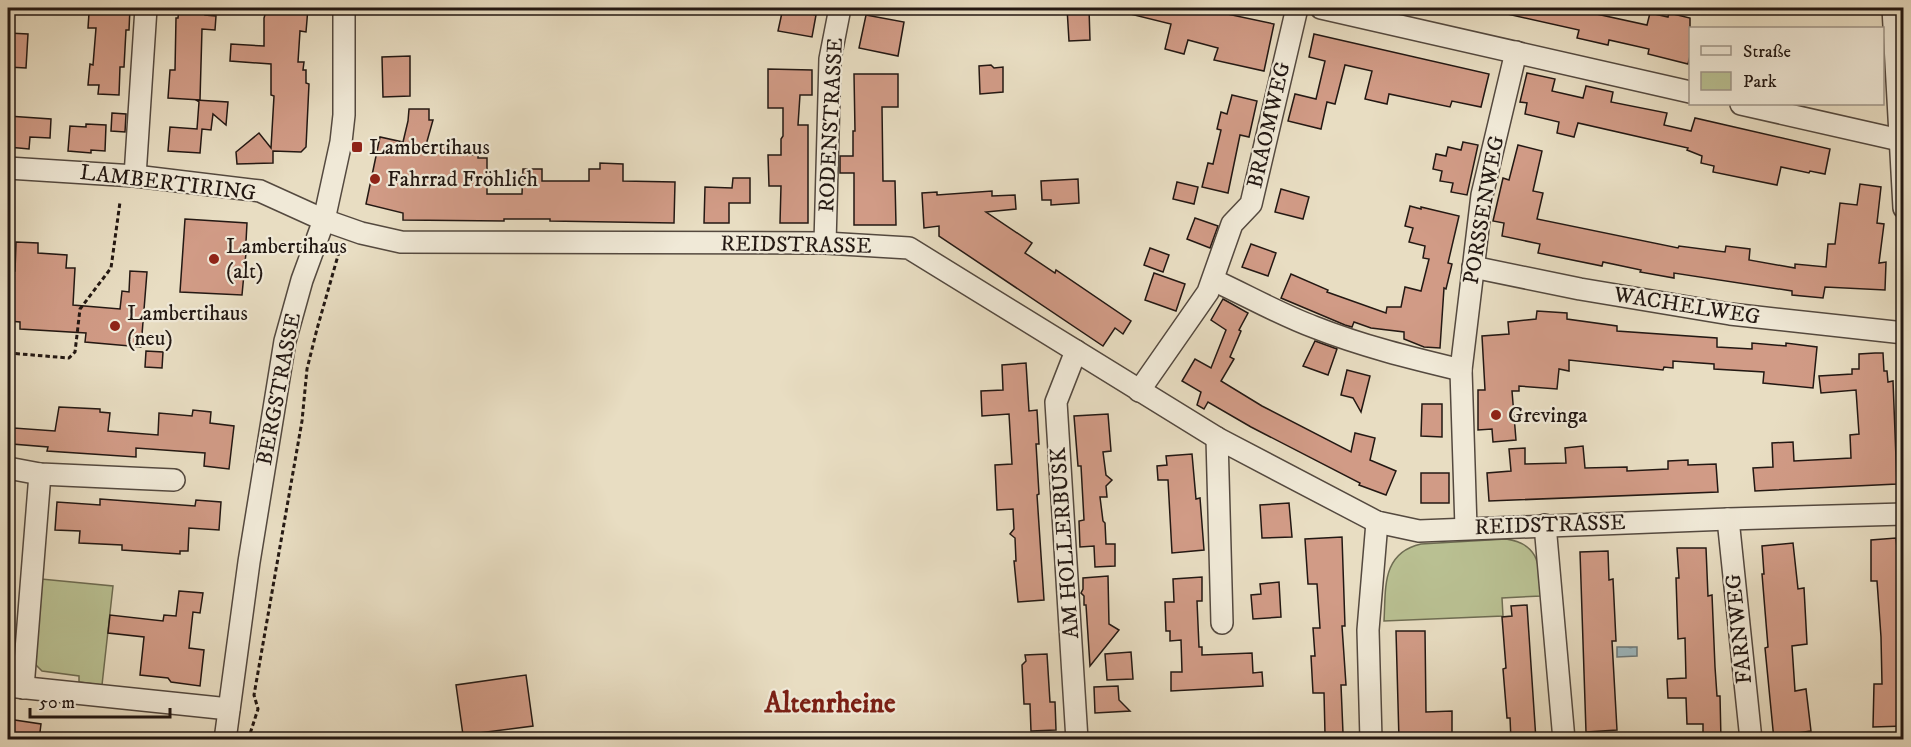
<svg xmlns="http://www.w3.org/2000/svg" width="1911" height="747" font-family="'IM FELL DW Pica',serif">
<defs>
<pattern id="water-ripples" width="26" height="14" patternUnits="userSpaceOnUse" patternTransform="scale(1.5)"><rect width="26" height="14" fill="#9db8bf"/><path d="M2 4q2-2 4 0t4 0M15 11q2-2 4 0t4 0" fill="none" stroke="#879da3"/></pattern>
</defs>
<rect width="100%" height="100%" fill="#e8ddc2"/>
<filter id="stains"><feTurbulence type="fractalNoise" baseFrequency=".00333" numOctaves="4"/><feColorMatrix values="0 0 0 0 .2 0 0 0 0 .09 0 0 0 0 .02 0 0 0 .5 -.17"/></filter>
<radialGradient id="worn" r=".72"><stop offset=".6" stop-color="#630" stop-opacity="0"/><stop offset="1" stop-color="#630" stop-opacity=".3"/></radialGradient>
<g fill="#b9c092" stroke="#6e6c52" stroke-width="1.5">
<path d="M1506,539C1541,544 1539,567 1541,596L1502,598L1503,616L1384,621C1386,589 1381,553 1421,544Z"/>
<path d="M41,579L113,586L102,685L79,682V676L42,671L34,663Z"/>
</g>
<path fill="url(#water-ripples)" stroke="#6c787a" stroke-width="1.5" d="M1617,647H1637V656L1617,657Z"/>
<g fill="#d19b86" stroke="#231813" stroke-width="1.5">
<path d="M102,8H130L129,30H126L124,67H120L119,95L98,94L99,85H88L90,64L93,65L96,28H88L89,13L102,14Z"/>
<path d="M179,8H206L205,15L216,16L215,30L202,29L200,100L168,98L170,70H175L176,18H178Z"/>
<path d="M267,8H308L306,32L300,31L298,62H304L303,70H306V83L309,84L306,147L301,152L273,151V163L237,164L236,152L259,133L271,148L274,96L271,95V64L230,61L231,44L264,46V18Z"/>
<path d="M783,8L816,15L812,37L778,31Z"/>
<path d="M1067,8H1089L1090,40L1069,41Z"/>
<path d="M1126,8H1199L1274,24L1264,71L1214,60L1218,48L1188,40L1184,54L1165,49L1171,24L1126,13Z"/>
<path d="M1508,8H1569L1647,25L1650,13L1668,17L1669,13L1690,18V56L1688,64L1648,54L1649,49L1609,40L1608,45L1577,38L1579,30L1507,14Z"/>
<path d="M866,15L904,22L898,56L859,48Z"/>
<path d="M8,33L28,34L26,68L8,67Z"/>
<path d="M1314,34L1489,74L1481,107L1452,101L1450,107L1389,94L1387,104L1365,99L1372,71L1345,65L1335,104L1327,102L1321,129L1288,121L1295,94L1316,99L1325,61L1309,57Z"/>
<path d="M410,56V96L383,97L382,57Z"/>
<path d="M991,65L994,68L1003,67V92L980,94L979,66Z"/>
<path d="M768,69L812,70V95H800L798,125H808V223H780L781,186H769L768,155H781V139L783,136V108H768Z"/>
<path d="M1527,73L1555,79L1552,91L1583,98L1586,86L1613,92L1611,102L1667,113L1664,125L1691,131L1695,118L1830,149L1825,174L1810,171L1809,173L1781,167L1777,185L1713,172L1714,166L1701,163L1702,156L1687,150L1688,148L1578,123L1574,137L1557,133L1559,122L1525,114L1527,103L1520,102Z"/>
<path d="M854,74H898V107H882L883,181H895L896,225H854V173H840V156H853V131H855Z"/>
<path d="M1232,95L1257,101L1249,137L1240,135L1228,193L1202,187L1208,163L1213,164L1221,130L1217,129L1221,112L1227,114Z"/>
<path d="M196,100L228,102L226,125L213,114L211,130L202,129L200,153L168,151L170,127L197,129L199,102Z"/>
<path d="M409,109H429V120H433L426,145L461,146L460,155H478V158H487V194H522L523,169H542V181H589V169H600V163L623,164V181L675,182L674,223L550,221V219H504V221L403,220V213L366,204L380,137L403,142L408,121Z"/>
<path d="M112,113L126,114L125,132L111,131Z"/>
<path d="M8,116L51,119L50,138L30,137L29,149L8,147Z"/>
<path d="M86,124L106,125L105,151L91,150V153L68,151L70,126L86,127Z"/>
<path d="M1463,142L1478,145L1467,195L1451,192L1453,183L1440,181L1442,171L1433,169L1436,154L1446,156L1448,147L1461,150Z"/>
<path d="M1518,145L1542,151L1533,191L1543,193L1537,219L1678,248L1679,246L1725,252L1726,246L1750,249L1749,260L1795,268V264L1826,267L1828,244H1835L1840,203L1857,205L1860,184L1881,187L1877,223L1884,224L1879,263L1886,262L1885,290L1825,287L1823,298L1792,295V291L1674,273V278L1640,272L1641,270L1603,262L1602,266L1538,253L1540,244L1502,236L1504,223L1493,221L1503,178L1509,180Z"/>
<path d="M733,178H750V203H729V223H704L705,187L732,188Z"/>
<path d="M1078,179L1079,203L1051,205V200H1042L1041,181Z"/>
<path d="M1177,182L1198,187L1194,204L1173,199Z"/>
<path d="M1281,189L1309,197L1303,219L1275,212Z"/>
<path d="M992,191V196L1015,195L1016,209L986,212L1032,243L1025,253L1055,273L1056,270L1131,321L1123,334L1115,328L1103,346L939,236V226L924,228L922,193L937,192V195Z"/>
<path d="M1410,206L1421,209V207L1459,216L1448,263L1452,264L1446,289L1444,288L1440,348L1424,347L1404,339V332L1371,328L1354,322L1352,327L1345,325L1281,298L1291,274L1328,290L1327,292L1386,313L1387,307H1401L1405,287L1421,291L1429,259L1423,258L1425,246L1409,242L1413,228L1405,226Z"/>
<path d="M1195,218L1218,226L1210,248L1187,239Z"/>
<path d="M185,219L247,223L246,242H247L242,295L180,292Z"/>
<path d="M16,242L38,243V253L67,255L66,268H75L73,305L120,309L122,291L129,292L130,271L147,272L141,347L85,342L86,333L20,329V322L8,321L9,271H15Z"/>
<path d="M1251,244L1276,253L1268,276L1242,267Z"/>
<path d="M1150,248L1169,255L1163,272L1144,265Z"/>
<path d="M1154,273L1185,284L1176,311L1145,300Z"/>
<path d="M1223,299L1248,313L1239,330L1241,331L1230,357L1234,359L1221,381L1262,406L1351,452L1355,433L1375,438L1370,460L1396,471L1386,495L1359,485L1360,483L1251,427L1208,402L1204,409L1197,405L1201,392L1182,381L1195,359L1211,368L1226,330L1211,320Z"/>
<path d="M1537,311L1567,313V319L1617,326V331L1717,338V347L1752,349V343L1786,346V343L1817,347L1813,388L1763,383L1764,372L1714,369V364L1673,361V368L1664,367L1663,370L1569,360V371L1559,369L1557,389L1519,386V391H1512L1516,440L1493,442L1492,429L1478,430V390H1485L1482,336L1509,334L1508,322L1536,319Z"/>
<path d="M1315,341L1337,349L1328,375L1303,366Z"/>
<path d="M146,351L163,352L162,368L145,367Z"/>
<path d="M1875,353H1883L1884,371H1887L1888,382L1893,381L1897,484L1755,491L1753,468L1773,467L1772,443L1793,442L1794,461L1851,458L1850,435L1859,434L1856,390L1821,393L1819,376L1852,374V369H1859V354Z"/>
<path d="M1026,363L1029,411L1037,410L1039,444H1036L1039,494L1037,495L1044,600L1018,602L1014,561H1016L1015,538L1010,534L1014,529L1013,509L997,510L995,465L1012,464L1009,414L982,416L981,391L1003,390L1002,365Z"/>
<path d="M1347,370L1370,376L1361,412L1353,398L1341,395Z"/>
<path d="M1422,404H1442V437L1421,436Z"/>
<path d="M59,407L100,409V412L110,413L108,431L158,435L159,413L192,416L193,410L211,412L210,423L234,426L229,469L204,466L205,453L136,448V457L47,451L48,447L12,444L14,428L55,431Z"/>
<path d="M1108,414L1111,451L1103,452L1106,475L1112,480L1106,486L1107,497H1100L1103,521L1105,523L1106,544H1115V566L1095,567L1094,546L1080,547L1079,521L1084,520L1081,466H1078L1074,416Z"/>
<path d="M1583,446L1585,468L1627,467V471L1668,469V461L1688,460V465L1716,464L1718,492L1489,501L1487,473L1511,471L1509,449L1525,448V464L1566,463L1565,448Z"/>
<path d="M1192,454L1196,499L1200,498L1204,550L1172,553L1168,480H1158L1157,466L1167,465L1166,456Z"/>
<rect x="1421" y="473" width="28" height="30"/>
<path d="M100,499L195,506L196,500L221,502L219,530L189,528L188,551H180V554L122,550V545L79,543L80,531L55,530L57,502L100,505Z"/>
<path d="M1289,503L1292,537L1262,538L1260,505Z"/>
<path d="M1342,537L1345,626H1342L1346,685H1341L1343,733L1325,734L1324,693H1313L1311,656H1315L1313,628H1320L1317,584H1308L1305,539Z"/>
<path d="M1896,538L1901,589H1904V726L1873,727L1874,684H1882L1881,637L1877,581H1871V540Z"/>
<path d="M1793,543L1798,589L1804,588L1807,644L1792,646L1795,691L1806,689L1811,731L1798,733L1799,740H1774L1765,648L1768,647L1762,574H1764L1762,546Z"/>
<path d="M1677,548H1706L1708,596L1712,595L1715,667L1717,696H1720L1721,740H1703V724H1687L1686,698H1668L1667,679L1686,678L1685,638L1678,639L1676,578H1679Z"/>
<path d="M1608,551L1609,580L1613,579L1616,641H1612L1617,730L1586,732L1580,552Z"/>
<path d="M1108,576L1109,624L1119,630L1090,666L1086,605H1084V596L1081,593L1083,589V578Z"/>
<path d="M1202,577V601H1197L1199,647H1202V655L1252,653L1253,673L1262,672L1263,686L1171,691V672H1182L1181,640L1170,641V631H1166L1165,602H1174L1173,579Z"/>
<path d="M1279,582L1281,617L1253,619L1251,595L1261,594L1260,584Z"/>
<path d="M179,591L203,593L200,613L193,612L189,648L204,650L200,686L171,682L168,678L140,675L144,637L108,633L110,615L163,621L164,615L176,616Z"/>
<path d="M1527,605L1536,740H1511L1510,718H1507L1503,669L1506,668L1502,617L1512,616L1511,606Z"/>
<path d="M1396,631H1425L1426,712L1452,711V733L1421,734V740H1399Z"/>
<path d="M1131,652L1133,679L1107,680L1105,654Z"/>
<path d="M1047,654L1050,702H1055L1056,730L1031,731L1030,704H1024L1022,665L1026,661L1025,655Z"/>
<path d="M526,675L533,726L463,735L456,685Z"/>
<path d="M1118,686L1119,700L1130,711L1095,713L1094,687Z"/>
<path d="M8,719L41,724L39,740H8Z"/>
</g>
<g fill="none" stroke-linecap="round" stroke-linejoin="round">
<g stroke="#54493f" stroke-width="24">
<g id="minor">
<path d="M1321,8L1690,92"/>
<path d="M1893,8L1904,208"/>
<path d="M1741,104L1904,141"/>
<path d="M8,168L135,176L260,191L324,220L361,233L401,242L825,243L909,248L1217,438L1377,522L1419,531L1728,519L1904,514"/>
<path d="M135,176L146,8"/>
<path d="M825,243L830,59L840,8"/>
<path d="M1473,267L1580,289L1730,314L1904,333"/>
<path d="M1213,280C1246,295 1279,314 1314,327C1362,346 1411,358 1461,370"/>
<path d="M1076,351L1056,402L1077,740"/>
<path d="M1139,391L1208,292L1232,224L1251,204L1297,8"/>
<path d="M1217,438L1222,623"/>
<path d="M8,468L40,474L174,480"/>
<path d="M1728,519L1751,740"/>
<path d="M1545,525L1564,740"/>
<path d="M1466,528L1461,370L1482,195L1516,52"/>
<path d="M8,686L229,709"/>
<path d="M23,688L40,474"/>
<path d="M225,740L249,562L285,341L302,280L324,220L341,142L344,115V8"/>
<path d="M1371,740L1368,630L1377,522"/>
</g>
</g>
<g stroke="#231813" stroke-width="3" stroke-dasharray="4.5 3" stroke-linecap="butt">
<path d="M8,353L69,358L75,352L80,309L111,268L120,202"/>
<path d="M248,740L258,709L254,695L302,421L307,369L317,329L341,245"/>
</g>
<use href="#minor" stroke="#f0e9d7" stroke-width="21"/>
</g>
<g fill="#8f2418" stroke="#f0e9d7" stroke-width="2">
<rect x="351" y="141" width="12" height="12" rx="3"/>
<circle cx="375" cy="179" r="6"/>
<circle cx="214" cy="259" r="6"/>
<circle cx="115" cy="326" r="6"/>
<circle cx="1496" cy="415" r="6"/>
</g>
<g text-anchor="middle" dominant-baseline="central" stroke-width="4.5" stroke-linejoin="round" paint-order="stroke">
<g font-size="22" fill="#231813" stroke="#f0e9d7">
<text transform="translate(831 125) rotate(-87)">RODENSTRASSE</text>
<text transform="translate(1269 125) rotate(-77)">BRAOMWEG</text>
<text transform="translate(168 183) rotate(7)">LAMBERTIRING</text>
<text transform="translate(1484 210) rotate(-80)">PORSSENWEG</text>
<text transform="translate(796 245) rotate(1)">REIDSTRASSE</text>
<text transform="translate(1687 306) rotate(9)">WACHELWEG</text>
<text transform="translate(279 389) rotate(-79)">BERGSTRASSE</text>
<text transform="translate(1550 525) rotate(-2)">REIDSTRASSE</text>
<text transform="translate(1065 543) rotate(-94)">AM HOLLERBUSK</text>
<text transform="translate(1739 629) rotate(-96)">FARNWEG</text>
</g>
<g font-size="22" fill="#231813" stroke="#f0e9d7" text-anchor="start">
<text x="369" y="147">Lambertihaus</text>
<text x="387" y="179">Fahrrad Fröhlich</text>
<text x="226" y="246">Lambertihaus<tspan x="226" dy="25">(alt)</tspan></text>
<text x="127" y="313">Lambertihaus<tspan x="127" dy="25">(neu)</tspan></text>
<text x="1508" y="415">Grevinga</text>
</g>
<g font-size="28" font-weight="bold" fill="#7a1f14" stroke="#f0e9d7">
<text x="830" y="703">Altenrheine</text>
</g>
</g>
<rect width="1911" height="747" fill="none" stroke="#e8ddc2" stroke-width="30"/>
<rect x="9" y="9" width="1893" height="729" fill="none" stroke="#231813" stroke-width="3"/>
<rect x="15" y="15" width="1881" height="717" fill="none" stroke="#231813" stroke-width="1.5"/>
<rect x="1689" y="27" width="195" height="78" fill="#f0e9d7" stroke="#9e9589" stroke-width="1.5"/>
<rect x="1701" y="46" width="30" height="9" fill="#f0e9d7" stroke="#9e9589" stroke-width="1.5"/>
<text x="1743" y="57" font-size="18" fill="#231813">Straße</text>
<rect x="1701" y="72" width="30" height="18" fill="#b9c092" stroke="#9e9589" stroke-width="1.5"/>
<text x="1743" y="87" font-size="18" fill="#231813">Park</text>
<path d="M30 708v9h140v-9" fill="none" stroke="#231813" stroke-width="3"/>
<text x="39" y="708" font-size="18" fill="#231813" stroke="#f0e9d7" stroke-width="4.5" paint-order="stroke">50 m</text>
<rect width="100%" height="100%" filter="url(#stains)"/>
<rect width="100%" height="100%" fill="url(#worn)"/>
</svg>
